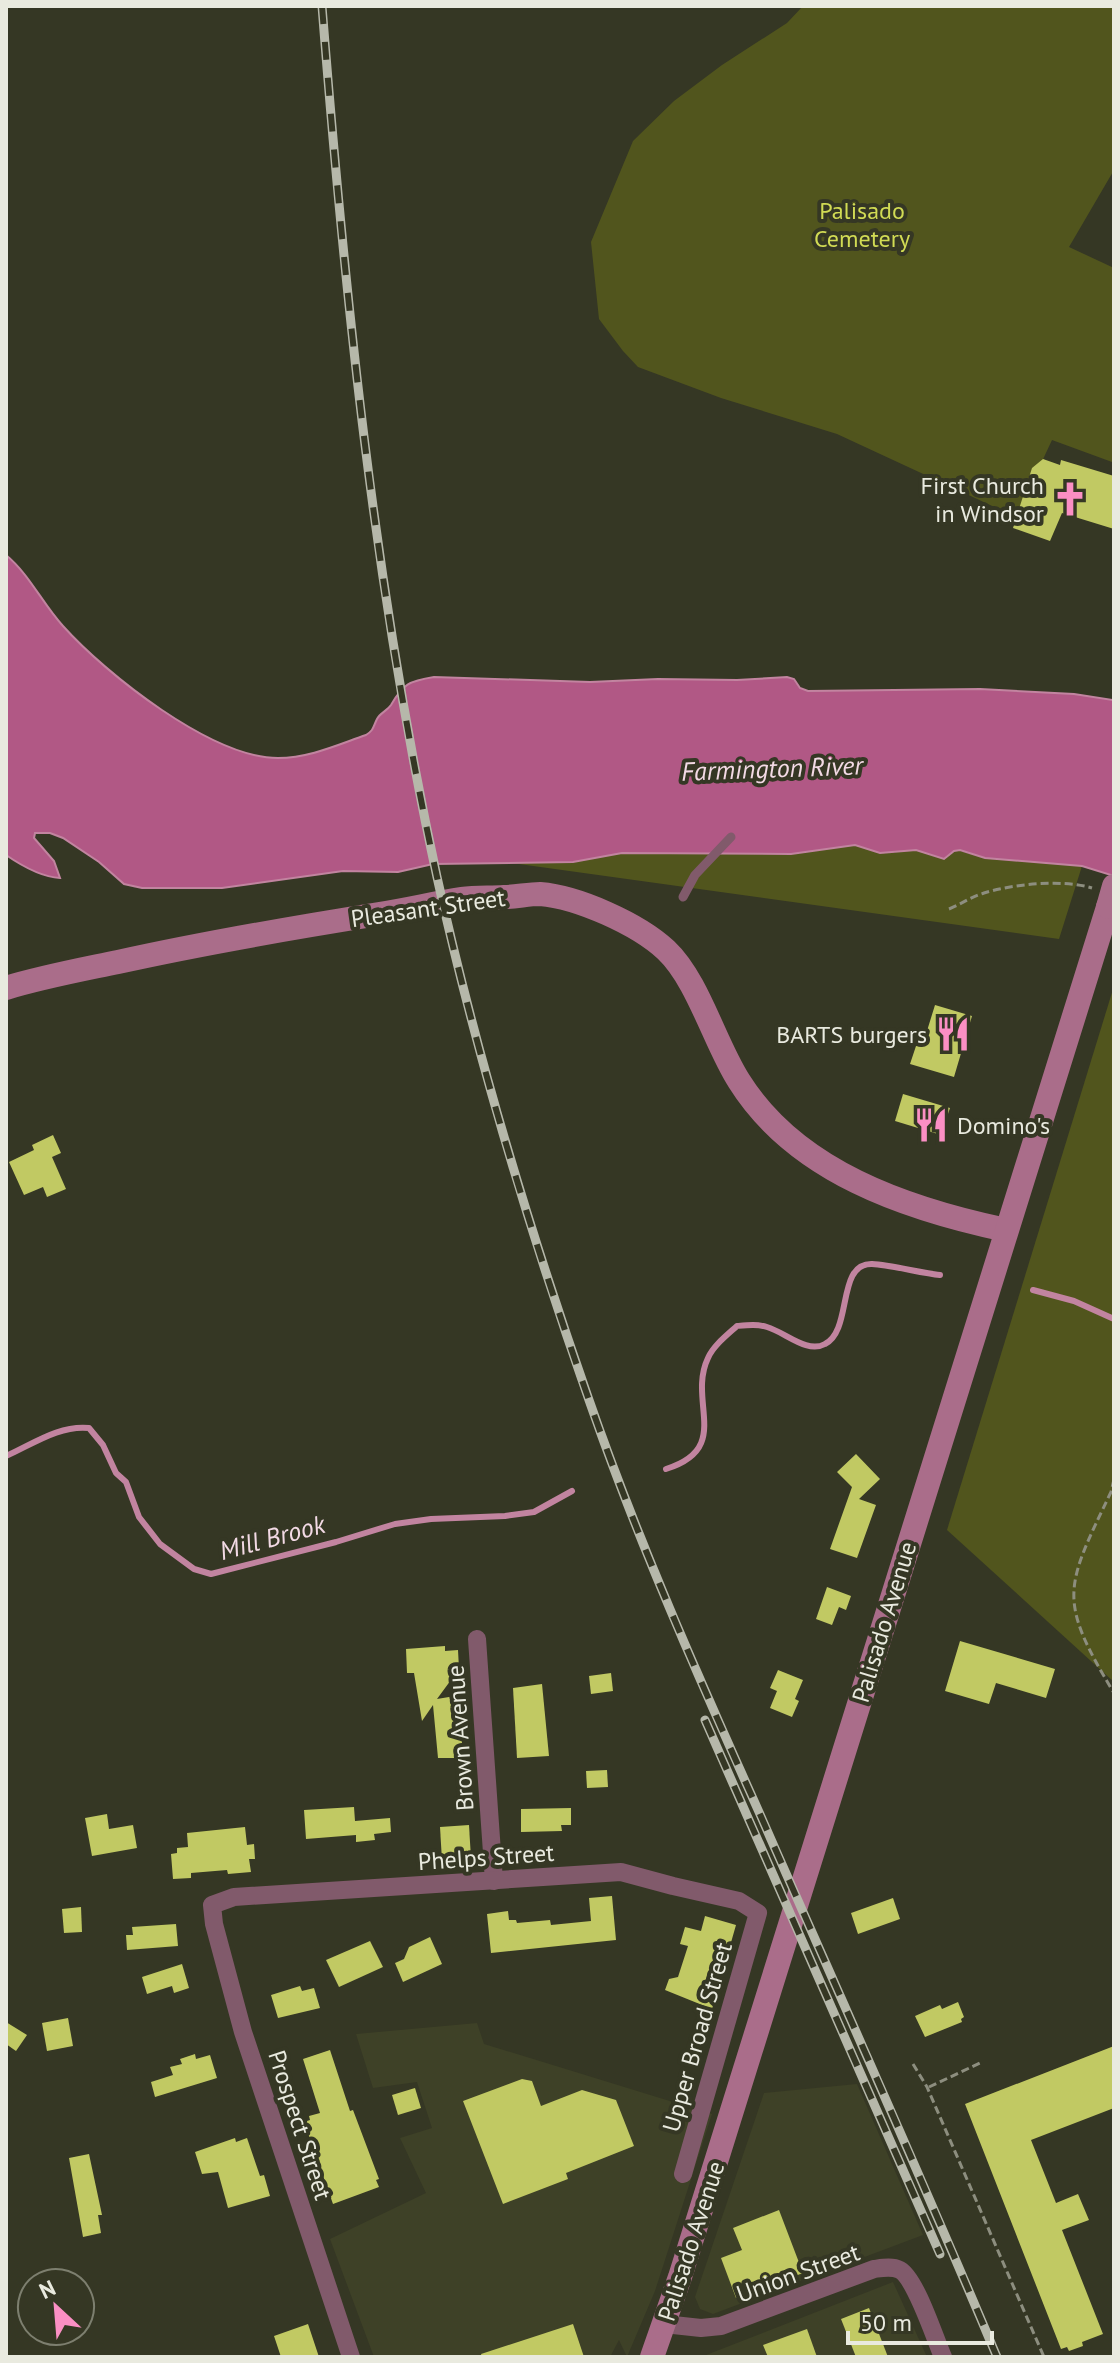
<svg xmlns="http://www.w3.org/2000/svg" width="1120" height="2363" font-family="'PT Sans',sans-serif">
<rect width="100%" height="100%" fill="#353724"/>
<g fill="#3e4127">
<path d="M477,2023L484,2044L712,2114L655,2291L627,2357L619,2340L610,2357H374L330,2239L426,2193L400,2138L432,2128L417,2082L373,2088L356,2034Z"/>
<path d="M857,2084L923,2235L713,2314L700,2309L695,2297L764,2093Z"/>
<path d="M893,2282L927,2357H701Z"/>
</g>
<g fill="#51551d">
<path d="M803,6H1114V170L1069,247L1114,268V456L1112,462L1052,440L1016,517L837,434L721,398L638,367L623,351L599,319L591,242L633,141L674,101L722,65L787,23Z"/>
<path d="M855,845C867,847 876,853 888,853C896,853 906,850 914,850C936,851 935,865 957,850L985,858L1082,866L1059,939L504,862H573L622,853L791,854Z"/>
<path d="M1114,986V1682L947,1530Z"/>
</g>
<path fill="#b15885" stroke="#c284a0" stroke-width="2" d="M6,555C30,575 42,603 63,626C106,674 212,758 278,758C309,758 337,745 366,735C374,730 373,727 377,719C380,713 387,711 391,705C403,684 409,681 434,677L590,682L658,679L737,680L787,677L794,679L800,688L808,691L980,689L1074,694L1113,700L1114,876L1082,866L985,858L960,850L954,851L944,859L916,850L880,853L855,845L791,854L622,853L573,862L433,864L398,872L343,871L222,888H142L124,884L99,862L63,838L50,833H35L34,838L54,861L60,878C41,877 22,866 6,855Z"/>
<g fill="none" stroke-linecap="round" stroke-linejoin="round">
<g stroke="#c284a0" stroke-width="6">
<path d="M1033,1290L1074,1301L1114,1319"/>
<path d="M6,1456C33,1444 59,1425 89,1428L103,1445L116,1473L126,1482L139,1517L160,1544L194,1569L211,1574L336,1542L395,1524L431,1519L505,1516L534,1512L572,1491"/>
<path d="M666,1469C733,1448 687,1402 708,1358C713,1346 727,1335 737,1326C748,1325 757,1324 767,1327C785,1332 807,1354 825,1344C853,1330 836,1263 872,1264C891,1265 921,1273 940,1275"/>
</g>
</g>
<g fill="#c1c963">
<path d="M1043,459L1060,465L1061,460L1114,476V529L1062,513L1050,541L1013,528L1032,468Z"/>
<path d="M935,1005L972,1016L954,1077L910,1064L916,1046L922,1047Z"/>
<path d="M903,1094L950,1108L941,1135L895,1121Z"/>
<path d="M53,1135L61,1153L52,1157L66,1189L47,1197L43,1187L24,1195L9,1162L34,1150L32,1145Z"/>
<path d="M856,1454L880,1479L859,1499L876,1505L857,1558L830,1549L852,1487L837,1472Z"/>
<path d="M827,1587L851,1596L846,1610L839,1607L832,1625L816,1619Z"/>
<path d="M960,1641L1055,1669L1046,1698L996,1683L989,1704L945,1691Z"/>
<path d="M445,1646V1651L458,1650L459,1669L437,1699L461,1695L464,1711L458,1712L464,1758H438L433,1705L422,1721L414,1673H407L406,1649Z"/>
<path d="M778,1670L803,1680L795,1699L799,1701L792,1717L770,1708L777,1691L770,1688Z"/>
<path d="M611,1673L613,1691L591,1694L589,1676Z"/>
<path d="M542,1684L549,1756L517,1758L513,1688Z"/>
<path d="M607,1770L608,1787L587,1788L586,1771Z"/>
<path d="M354,1807L355,1821L390,1818L391,1832L374,1834L375,1840L356,1842V1835L306,1839L304,1810Z"/>
<path d="M571,1808V1825H561L562,1831L521,1832V1809Z"/>
<path d="M107,1814L109,1829L133,1825L137,1848L92,1856L85,1818Z"/>
<path d="M469,1825L471,1859L442,1861L440,1827Z"/>
<path d="M245,1827L247,1845L254,1844L255,1859H249L251,1872L228,1874L227,1870L191,1873V1878L173,1879L171,1854L177,1853V1848L188,1847L187,1833Z"/>
<path d="M612,1896L616,1940L491,1953L487,1914L508,1911L509,1920H516L517,1923L550,1920L551,1925L591,1921L589,1898Z"/>
<path d="M893,1898L900,1919L858,1934L851,1913Z"/>
<path d="M81,1907L82,1932L64,1933L62,1909Z"/>
<path d="M705,1916L736,1925L712,2009L665,1990L669,1979L678,1977L688,1946L680,1944L685,1927L701,1931Z"/>
<path d="M176,1924L178,1946L127,1950L126,1935H133L132,1927Z"/>
<path d="M430,1937L442,1964L403,1982L395,1963L404,1959L409,1947Z"/>
<path d="M370,1941L383,1967L339,1987L326,1960Z"/>
<path d="M182,1964L189,1988L174,1993L172,1986L147,1994L142,1977Z"/>
<path d="M300,1986L302,1991L314,1988L320,2008L278,2018L271,1995Z"/>
<path d="M958,2002L964,2017L961,2019L962,2022L925,2037L915,2016L940,2005L942,2009Z"/>
<path d="M68,2018L73,2046L47,2051L42,2023Z"/>
<path d="M6,2022L27,2035L16,2051L6,2044Z"/>
<path d="M1114,2046V2108L1031,2140L1056,2203L1078,2194L1089,2220L1062,2230L1103,2334L1082,2342L1083,2346L1069,2351L1067,2347L1061,2349L965,2104Z"/>
<path d="M330,2050L350,2111L353,2110L379,2179L376,2180L379,2187L333,2204L304,2122L310,2120L309,2116L320,2113L303,2059Z"/>
<path d="M195,2054L196,2059L210,2055L217,2078L155,2097L151,2082L173,2075L170,2067L182,2064L180,2059Z"/>
<path d="M522,2079L532,2081L541,2106L582,2090L616,2100L634,2146L566,2173L568,2179L503,2204L463,2101Z"/>
<path d="M415,2088L421,2108L398,2115L392,2095Z"/>
<path d="M235,2138L236,2142L247,2138L260,2176L264,2175L270,2196L228,2208L218,2172L202,2174L195,2152Z"/>
<path d="M89,2154L102,2215H98L101,2233L83,2237L69,2158Z"/>
<path d="M779,2210L803,2273L736,2298L721,2258L742,2250L733,2228Z"/>
<path d="M869,2308L888,2357H856L841,2319Z"/>
<path d="M308,2324L319,2357H281L274,2336Z"/>
<path d="M573,2324L584,2357H482L481,2354Z"/>
<path d="M807,2329L817,2357H768L763,2345Z"/>
</g>
<g fill="none" stroke-linecap="round" stroke-linejoin="round">
<g stroke="#8d8e7f" stroke-width="3" stroke-dasharray="8 4" stroke-linecap="butt">
<path d="M949,909C961,904 971,897 984,893C1013,884 1063,879 1092,888"/>
<path d="M1114,1479L1111,1492C1065,1588 1057,1599 1114,1693"/>
<path d="M913,2064L927,2087L1044,2357"/>
<path d="M929,2087L980,2063"/>
</g>
<path stroke="#815a6b" stroke-width="9" d="M683,897L695,875L731,837"/>
<g stroke="#815a6b" stroke-width="18">
<path d="M477,1639L494,1881"/>
<path d="M664,2324L701,2328L721,2326L874,2269C882,2268 892,2266 900,2270C916,2279 935,2339 943,2357"/>
<path d="M351,2357L243,2032L214,1924L212,1905L234,1897L621,1872L673,1886L739,1901L758,1913L683,2174"/>
</g>
<g stroke="#aa6d8a" stroke-width="24">
<path d="M6,988C42,977 80,970 118,962C204,943 291,928 379,914C407,910 434,903 462,899C476,897 490,898 504,897C516,897 528,894 540,894C578,897 638,924 666,950C698,980 715,1044 739,1081C796,1172 907,1209 1006,1230"/>
<path d="M652,2357L680,2277L1108,907"/>
</g>
<g stroke="#b6b8aa" stroke-width="9">
<g id="rail">
<path d="M322,6C345,298 375,591 437,877C476,1054 529,1229 589,1400C638,1541 698,1676 759,1812C839,1994 920,2174 997,2357"/>
<path d="M705,1720L940,2254"/>
</g>
</g>
<use href="#rail" stroke="#353724" stroke-width="6" stroke-dasharray="18" stroke-linecap="butt"/>
<path stroke="#aa6d8a" stroke-width="24" d="M1108,907L1114,886"/>
</g>
<defs>
<g id="church-bare" transform="scale(2.76)"><path d="M-1.2-6h2.4v3.5h3.3v2.4h-3.3V6h-2.4V-.1h-3.3v-2.4h3.3Z" fill="#fb8fc4" stroke="#353724" stroke-width="2.5" paint-order="stroke"/></g>
<g id="restaurant-bare" transform="scale(2.76)"><path d="M-5-6h1v4h1v-4h1v4h1v-4h1v5L-1.5 .5V6h-2V.5L-5-1ZM5-6V6H3V1.5H1.5Q1.5-4 5-6Z" fill="#fb8fc4" stroke="#353724" stroke-width="2.5" paint-order="stroke"/></g>
</defs>
<g fill-rule="evenodd">
<use href="#church-bare" x="1070" y="499"/>
<use href="#restaurant-bare" x="953" y="1034"/>
<use href="#restaurant-bare" x="931" y="1125"/>
</g>
<g text-anchor="middle" dominant-baseline="central" stroke-width="8" stroke-linejoin="round" paint-order="stroke">
<g font-size="24" fill="#d1db54" stroke="#353724">
<text x="862" y="210">Palisado<tspan x="862" dy="28">Cemetery</tspan></text>
</g>
<g font-size="24" fill="#e9eadf" stroke="#353724" text-anchor="end">
<text x="1044" y="485">First Church<tspan x="1044" dy="28">in Windsor</tspan></text>
<text x="927" y="1034">BARTS burgers</text>
<text x="957" y="1125" text-anchor="start">Domino's</text>
</g>
<g font-size="24" fill="#e9eadf" stroke="#353724">
<text transform="translate(428 908) rotate(-8)">Pleasant Street</text>
<text transform="translate(884 1622) rotate(-73)">Palisado Avenue</text>
<text transform="translate(460 1738) rotate(-94)">Brown Avenue</text>
<text transform="translate(486 1857) rotate(-4)">Phelps Street</text>
<text transform="translate(697 2037) rotate(-74)">Upper Broad Street</text>
<text transform="translate(300 2125) rotate(72)">Prospect Street</text>
<text transform="translate(691 2241) rotate(-72)">Palisado Avenue</text>
<text transform="translate(798 2273) rotate(-20)">Union Street</text>
</g>
<g font-size="26" font-style="italic" fill="#f3dae5" stroke="#353724">
<text transform="translate(772 768) rotate(-2)">Farmington River</text>
<text transform="translate(272 1537) rotate(-15)">Mill Brook</text>
</g>
</g>
<rect width="1120" height="2363" fill="none" stroke="#e9eadf" stroke-width="16"/>
<g transform="translate(56 2307) rotate(334)"><circle r="38" fill="#353724" stroke="#7d7f6f" stroke-width="2"/>
<path d="M0-6L14 30L0 20L-14 30Z" fill="#fb8fc4"/>
<text y="-12" font-size="22" font-weight="bold" text-anchor="middle" fill="#e9eadf">N</text>
</g>
<path d="M848 2331v12h144v-12" fill="none" stroke="#e9eadf" stroke-width="4"/>
<text x="860" y="2331" font-size="24" fill="#e9eadf" stroke="#353724" stroke-width="6" paint-order="stroke">50 m</text>
</svg>
